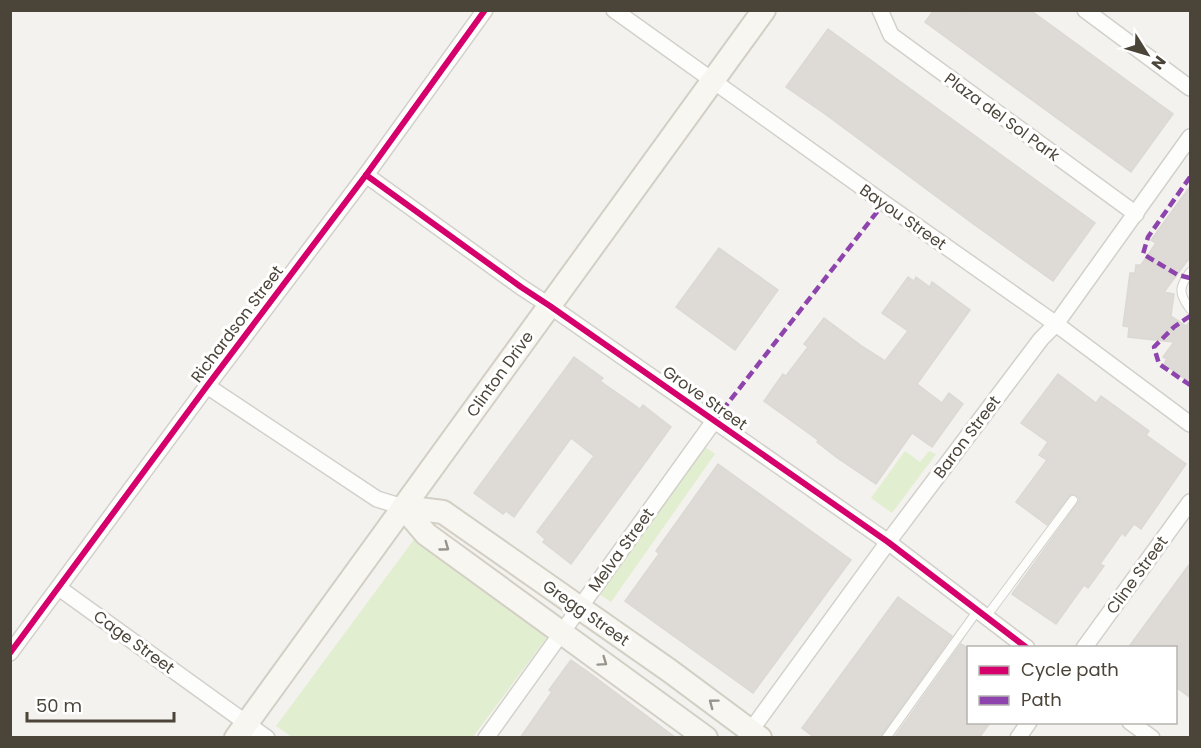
<svg xmlns="http://www.w3.org/2000/svg" width="1201" height="748" font-family="Poppins,sans-serif">
<rect width="100%" height="100%" fill="#f4f2ee"/>
<g fill="#e1eecf">
<path d="M702,445L715,454L611,602L599,594Z"/>
<path d="M905,451L920,462L929,451L936,454L892,513L871,498Z"/>
<path d="M415,538L548,636L473,737H292L276,726Z"/>
</g>
<g fill="#dedbd6" stroke="#dcd9d4" stroke-width="1.5">
<path d="M934,10H961L964,13L966,10H1030L1173,114L1131,172L925,22Z"/>
<path d="M828,29L1095,223L1053,281L972,223L825,114L786,87Z"/>
<path d="M1191,185V256L1164,292L1174,294L1171,316L1186,326L1191,320V383L1164,364L1167,359L1163,357L1174,342L1128,337L1129,327L1123,326L1130,273H1135L1136,265H1141L1156,243L1151,240Z"/>
<path d="M719,248L778,290L735,350L676,307Z"/>
<path d="M908,277L914,281L916,277L930,287L932,282L970,310L917,384L942,403L949,393L963,404L932,447L912,433L876,484L836,457L817,442L818,440L764,401L783,374L786,376L808,347L804,344L824,318L863,347L885,361L908,331L882,313Z"/>
<path d="M574,357L603,378L600,381L640,409L643,405L671,427L571,564L543,542L545,539L537,532L594,456L571,438L514,517L506,511L503,514L474,493Z"/>
<path d="M1058,374L1096,403L1101,396L1149,431L1146,435L1186,464L1141,529L1134,524L1125,536L1122,533L1100,564L1104,566L1088,588L1084,585L1056,624L1012,594L1079,501V498L1076,495H1070L1047,525L1016,502L1047,460L1039,455L1048,442L1021,423Z"/>
<path d="M718,464L851,560L753,693L625,601L659,554L656,551Z"/>
<path d="M1191,562V698L1176,687V648H1128Z"/>
<path d="M898,597L952,636L880,738H815L802,728Z"/>
<path d="M961,644L969,649V723H990L979,738H894Z"/>
<path d="M571,660L591,674L676,738H520L552,692L549,690Z"/>
</g>
<g fill="none" stroke-linecap="round" stroke-linejoin="round">
<g stroke="#d2d0cb" stroke-width="10">
<g id="lane">
<path d="M1190,272C1179,287 1178,293 1190,309"/>
<path d="M986,617L1073,500"/>
<path d="M886,738L978,610"/>
</g>
</g>
<g stroke="#d2d0cb" stroke-width="18">
<g id="street">
<path d="M614,10L884,203L1056,324L1190,424"/>
<path d="M880,10L891,35L1136,214"/>
<path d="M1085,10L1190,88"/>
<path d="M366,175L521,287L550,306L888,542L1027,648"/>
<path d="M207,386L377,499L403,507"/>
<path d="M59,588L267,738"/>
<path d="M1084,648L1190,502"/>
<path d="M10,653L207,386L366,175L485,10"/>
<path d="M1130,722L1152,738"/>
<path d="M746,737L888,542L1041,339L1056,324L1190,137"/>
<path d="M486,738L714,421"/>
<path d="M1018,738L1029,722"/>
</g>
</g>
<g stroke="#d3cfc5" stroke-width="26">
<g id="secondary">
<path d="M403,507L443,512L670,671L760,738"/>
<path d="M403,507L426,534L706,738"/>
<path d="M236,738L764,10"/>
</g>
</g>
<use href="#lane" stroke="#fdfdfc" stroke-width="8"/>
<use href="#street" stroke="#fdfdfc" stroke-width="15"/>
<use href="#secondary" stroke="#f7f6f1" stroke-width="22"/>
<g stroke="#8e44ad" stroke-width="4.5" stroke-dasharray="9 4.5" stroke-linecap="butt">
<path d="M1190,177L1148,237L1143,254L1178,275L1190,278"/>
<path d="M1190,316L1174,327L1154,347L1159,364L1190,385"/>
<path d="M714,421L884,203"/>
</g>
<g stroke="#fff" stroke-width="10">
<g id="cycleway">
<path d="M366,175L521,287L550,306L888,542L1027,648"/>
<path d="M10,653L207,386L366,175L485,10"/>
</g>
</g>
<use href="#cycleway" stroke="#d6006c" stroke-width="6"/>
</g>
<defs><path id="oneway-chevron" d="M-2-3.5L2.5 0L-2 3.5" fill="none" stroke-width="1.6" stroke-linecap="round" stroke-linejoin="round" transform="scale(1.5)"/></defs>
<g stroke="#98948c">
<use href="#oneway-chevron" transform="translate(445 547) rotate(36)"/>
<use href="#oneway-chevron" transform="translate(603 662) rotate(35)"/>
<use href="#oneway-chevron" transform="translate(713 703) rotate(-143)"/>
</g>
<g text-anchor="middle" dominant-baseline="central" stroke-width="6" stroke-linejoin="round" paint-order="stroke">
<g font-size="16" fill="#4b4439" stroke="#fff">
<text transform="translate(1002 117) rotate(36)">Plaza del Sol Park</text>
<text transform="translate(903 217) rotate(35)">Bayou Street</text>
<text transform="translate(237 324) rotate(-53)">Richardson Street</text>
<text transform="translate(500 374) rotate(-54)">Clinton Drive</text>
<text transform="translate(705 398) rotate(35)">Grove Street</text>
<text transform="translate(967 437) rotate(-53)">Baron Street</text>
<text transform="translate(621 550) rotate(-54)">Melva Street</text>
<text transform="translate(1137 575) rotate(-54)">Cline Street</text>
<text transform="translate(586 613) rotate(35)">Gregg Street</text>
<text transform="translate(134 642) rotate(36)">Cage Street</text>
</g>
</g>
<rect width="1201" height="748" fill="none" stroke="#4b4439" stroke-width="24"/>
<rect x="967" y="646" width="210" height="78" fill="#ffffff" stroke="#b7b4b0" stroke-width="1.5"/>
<rect x="979" y="666" width="30" height="9" fill="#d6006c" stroke="#b7b4b0" stroke-width="1.5"/>
<text x="1021" y="676" font-size="18" fill="#4b4439">Cycle path</text>
<rect x="979" y="696" width="30" height="9" fill="#8e44ad" stroke="#b7b4b0" stroke-width="1.5"/>
<text x="1021" y="706" font-size="18" fill="#4b4439">Path</text>
<g transform="translate(1147 54) rotate(127)" stroke="#ffffff" stroke-width="4.5" paint-order="stroke">
<path d="M0-4.5L10 22L0 15L-10 22Z" fill="#4b4439"/>
<text y="-9" font-size="16" font-weight="bold" text-anchor="middle" fill="#4b4439">N</text>
</g>
<path d="M27 712v9h147v-9" fill="none" stroke="#4b4439" stroke-width="3"/>
<text x="36" y="712" font-size="18" fill="#4b4439" stroke="#ffffff" stroke-width="4.5" paint-order="stroke">50 m</text>
</svg>
